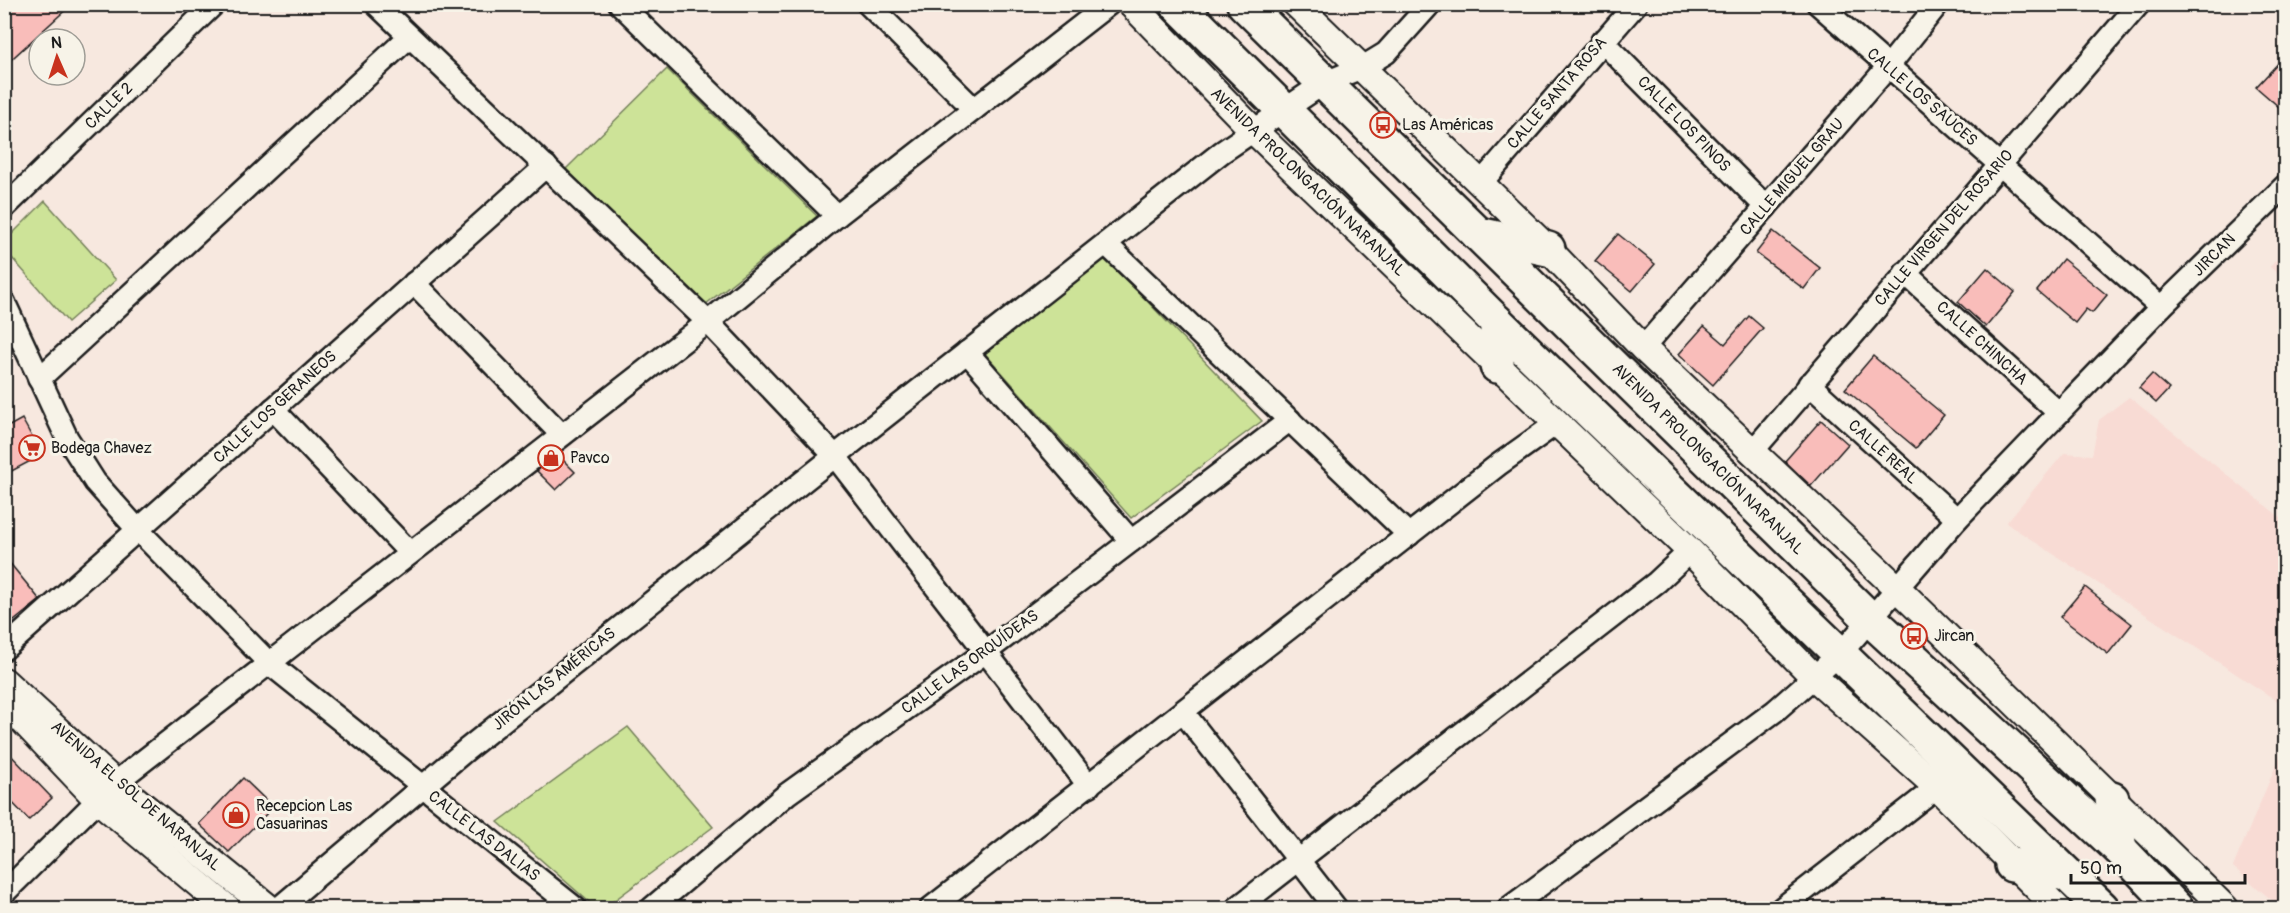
<svg xmlns="http://www.w3.org/2000/svg" width="2290" height="913" font-family="Pangolin,sans-serif">
<rect width="100%" height="100%" fill="#f7e8df"/>
<filter id="ink" filterUnits="userSpaceOnUse"><feTurbulence type="fractalNoise" baseFrequency=".0167" numOctaves="2"/><feDisplacementMap in="SourceGraphic" scale="12" xChannelSelector="R" yChannelSelector="G"/><feConvolveMatrix kernelMatrix="1 2 1 2 8 2 1 2 1" color-interpolation-filters="sRGB"/></filter>
<g filter="url(#ink)">
<g fill="#f8dbd4">
<path d="M2285,250V280L2270,267Z"/>
<path d="M2129,397L2285,521V706L2006,523L2064,453L2092,455L2099,420Z"/>
<path d="M2285,744L2286,908H2281L2233,867Z"/>
</g>
<g fill="#cde398" stroke="#74805a" stroke-width="1.5">
<path d="M667,69L817,216L706,304L565,170Z"/>
<path d="M45,201L116,280L68,322L5,250V241Z"/>
<path d="M1104,256L1262,421L1131,518L981,349Z"/>
<path d="M628,727L713,827L604,908H596L498,822Z"/>
</g>
<g fill="#f9bdba" stroke="#1c1c1c" stroke-width="1.5">
<path d="M4,4H72L4,66Z"/>
<path d="M2286,55V113L2256,87Z"/>
<path d="M1773,231L1820,268L1804,289L1756,253Z"/>
<path d="M1618,234L1655,264L1632,291L1595,261Z"/>
<path d="M2063,259L2107,295L2092,313L2086,309L2075,323L2037,291Z"/>
<path d="M1987,268L2015,292L1986,327L1958,302Z"/>
<path d="M1749,316L1763,328L1713,385L1679,354L1704,326L1725,344Z"/>
<path d="M1873,356L1944,415L1916,448L1845,389Z"/>
<path d="M2152,374L2169,389L2156,403L2139,388Z"/>
<path d="M22,419L42,455L4,475V429Z"/>
<path d="M1821,420L1848,444L1811,486L1785,461Z"/>
<path d="M558,455L575,472L556,490L537,471Z"/>
<path d="M4,556L40,600L4,629Z"/>
<path d="M2085,587L2132,624L2108,654L2060,617Z"/>
<path d="M4,748L52,798L29,820L4,794Z"/>
<path d="M243,778L273,807L229,852L199,824Z"/>
</g>
<g fill="none" stroke-linecap="round" stroke-linejoin="round">
<g stroke="#1c1c1c" stroke-width="26">
<g id="minor">
<path d="M376,4L708,322L835,456L1089,786"/>
<path d="M620,4L837,216"/>
<path d="M868,4L974,109"/>
<path d="M1818,4L2161,307"/>
<path d="M1602,41L1766,207"/>
<path d="M1480,184L1636,4"/>
<path d="M4,208L214,4"/>
<path d="M1106,244L1409,535"/>
<path d="M1905,273L2059,413"/>
<path d="M414,283L562,435"/>
<path d="M4,302L67,438L95,482L138,530L269,663L575,908"/>
<path d="M1643,348L1887,68L1938,4"/>
<path d="M967,352L1131,541"/>
<path d="M39,379L409,37"/>
<path d="M1809,384L1957,519"/>
<path d="M273,409L410,553"/>
<path d="M1751,453L2139,4"/>
<path d="M4,649L546,166"/>
<path d="M1183,712L1336,908"/>
<path d="M4,893L115,783L708,322L837,216L1109,4"/>
<path d="M279,908L466,750L835,456L1222,152L1324,83L1363,67L1386,53L1430,4"/>
<path d="M652,908L787,794L987,651L1290,420"/>
<path d="M931,908L1498,465L1557,423"/>
<path d="M1237,908L1657,582L1690,551"/>
<path d="M1509,908L1775,711L1841,653L1957,519L2161,307L2286,185"/>
<path d="M1782,908L1937,787"/>
</g>
</g>
<g stroke="#1c1c1c" stroke-width="30">
<g id="tertiary">
<path d="M1131,4L1253,130L1690,551L1814,677L1937,787L2057,908"/>
<path d="M1296,4L1548,249L1643,348L1897,588L2225,908"/>
<path d="M4,681L115,783L269,908"/>
<path d="M10,707L98,800L227,908"/>
</g>
</g>
<g stroke="#1c1c1c" stroke-width="38">
<g id="primary">
<path d="M1177,4L1497,322L2102,908"/>
<path d="M1244,4L1869,618L2120,849L2176,908"/>
<path d="M1478,234L1548,249"/>
<path d="M1497,322V366"/>
<path d="M2112,799L2120,849"/>
<path d="M2012,865L2066,874"/>
</g>
</g>
<use href="#minor" stroke="#f7f3e8" stroke-width="21"/>
<use href="#tertiary" stroke="#f7f3e8" stroke-width="26"/>
<use href="#primary" stroke="#f7f3e8" stroke-width="33"/>
</g>
</g>
<defs>
<g id="bus-ring" transform="scale(1.35)"><circle r="9.5" fill="#f7f3e8" stroke="#c8321e" stroke-width="1.5"/><path d="M-5-6H5V4H4V6H2V4H-2V6H-4V4H-5ZM-3.5-4V0h7V-4ZM-3.5 1.2v1.5H-2V1.2ZM2 1.2v1.5H3.5V1.2Z" fill="#c8321e"/></g>
<g id="supermarket-ring" transform="scale(1.35)"><circle r="9.5" fill="#f7f3e8" stroke="#c8321e" stroke-width="1.5"/><path d="M-6-5.5h2.5l.6 2H6L4.5 2H-2.5L-4.4-4H-6ZM-1.5 3.2a1.3 1.3 0 1 0 .1 0ZM3 3.2a1.3 1.3 0 1 0 .1 0Z" fill="#c8321e"/></g>
<g id="shop-ring" transform="scale(1.35)"><circle r="9.5" fill="#f7f3e8" stroke="#c8321e" stroke-width="1.5"/><path d="M-5-2.5h2.3a2.7 3.5 0 0 1 5.4 0H5L5.5 6h-11ZM-1.5-2.5h3a1.5 2.3 0 0 0-3 0Z" fill="#c8321e"/></g>
</defs>
<g fill-rule="evenodd">
<use href="#bus-ring" x="1383" y="125"/>
<use href="#supermarket-ring" x="32" y="448"/>
<use href="#shop-ring" x="551" y="458"/>
<use href="#bus-ring" x="1914" y="636"/>
<use href="#shop-ring" x="236" y="815"/>
</g>
<g text-anchor="middle" dominant-baseline="central" stroke-width="6" stroke-linejoin="round" paint-order="stroke">
<g font-size="16" fill="#1c1c1c" stroke="#f7f3e8">
<text transform="translate(1557 93) rotate(-49)">CALLE SANTA ROSA</text>
<text transform="translate(1922 97) rotate(41)">CALLE LOS SAUCES</text>
<text transform="translate(109 106) rotate(-44)">CALLE 2</text>
<text transform="translate(1684 124) rotate(46)">CALLE LOS PINOS</text>
<text transform="translate(1792 177) rotate(-49)">CALLE MIGUEL GRAU</text>
<text transform="translate(1308 182) rotate(44)">AVENIDA PROLONGACIÓN NARANJAL</text>
<text transform="translate(1944 228) rotate(-49)">CALLE VIRGEN DEL ROSARIO</text>
<text transform="translate(2214 255) rotate(-45)">JIRCAN</text>
<text transform="translate(1982 343) rotate(42)">CALLE CHINCHA</text>
<text transform="translate(275 407) rotate(-42)">CALLE LOS GERANEOS</text>
<text transform="translate(1883 452) rotate(42)">CALLE REAL</text>
<text transform="translate(1708 459) rotate(45)">AVENIDA PROLONGACIÓN NARANJAL</text>
<text transform="translate(970 662) rotate(-36)">CALLE LAS ORQUÍDEAS</text>
<text transform="translate(554 679) rotate(-39)">JIRÓN LAS AMÉRICAS</text>
<text transform="translate(136 796) rotate(41)">AVENIDA EL SOL DE NARANJAL</text>
<text transform="translate(484 836) rotate(38)">CALLE LAS DALIAS</text>
</g>
<g font-size="16" fill="#1c1c1c" stroke="#f7f3e8" text-anchor="start">
<text x="1402" y="125">Las Américas</text>
<text x="51" y="448">Bodega Chavez</text>
<text x="570" y="458">Pavco</text>
<text x="1934" y="636">Jircan</text>
<text x="256" y="806">Recepcion Las<tspan x="256" dy="18">Casuarinas</tspan></text>
</g>
</g>
<rect width="2290" height="913" fill="none" stroke="#f7f3e8" stroke-width="24"/>
<rect x="12" y="12" width="2266" height="889" fill="none" stroke="#1c1c1c" stroke-width="2" filter="url(#ink)"/>
<g transform="translate(57 57) rotate(357)"><circle r="28" fill="#f7f3e8" stroke="#9f9d96" stroke-width="1.5"/>
<path d="M0-4.5L10 22L0 15L-10 22Z" fill="#c8321e"/>
<text y="-9" font-size="16" font-weight="bold" text-anchor="middle" fill="#1c1c1c">N</text>
</g>
<path d="M2071 874v9h174v-9" fill="none" stroke="#1c1c1c" stroke-width="3"/>
<text x="2080" y="874" font-size="18" fill="#1c1c1c" stroke="#f7f3e8" stroke-width="4.5" paint-order="stroke">50 m</text>
</svg>
